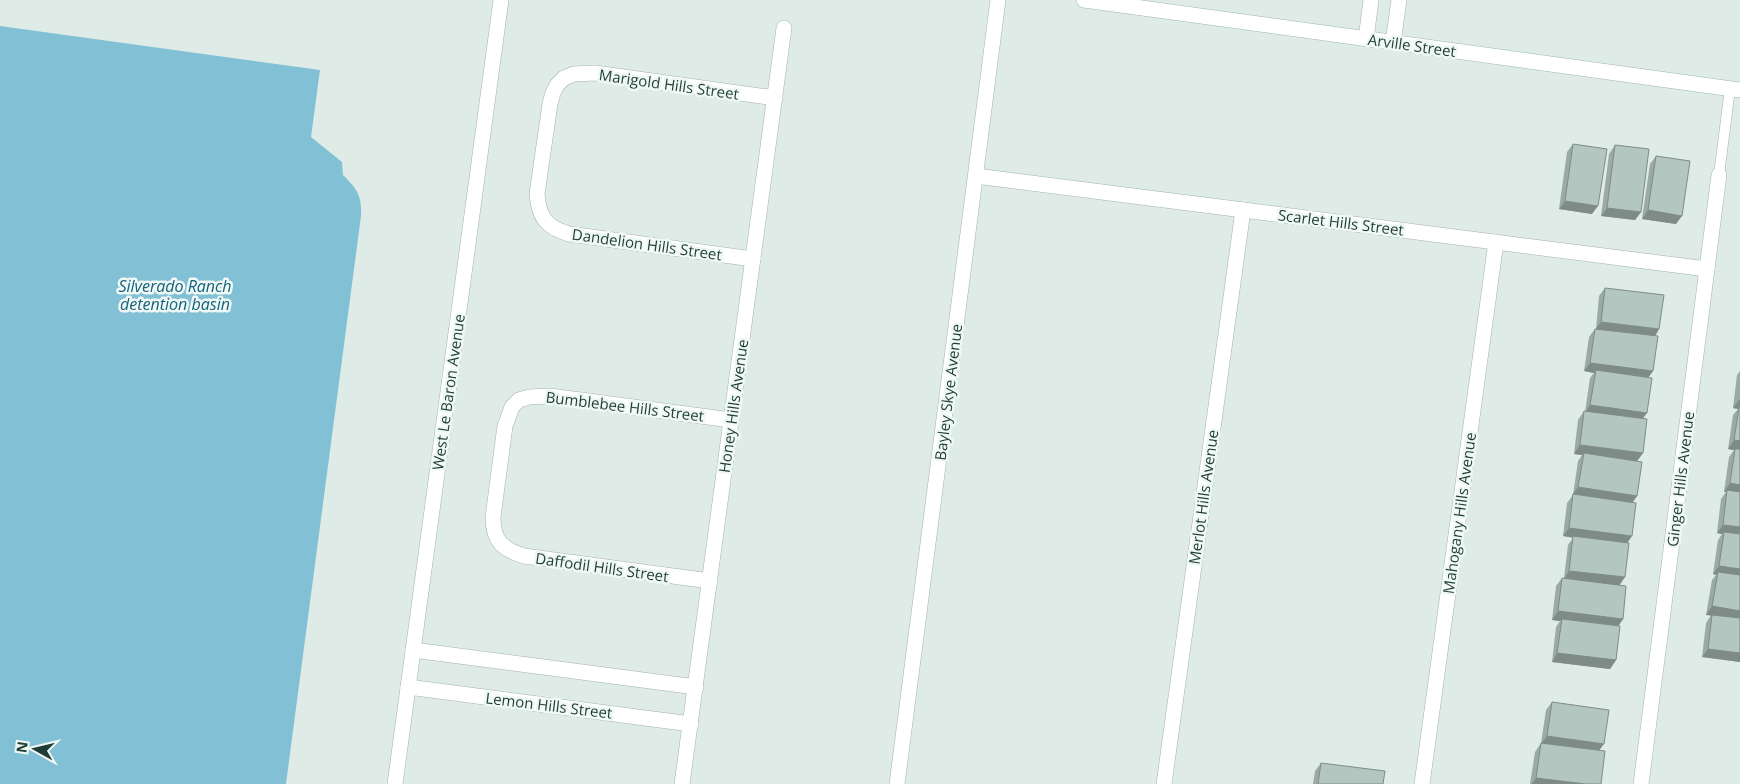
<svg xmlns="http://www.w3.org/2000/svg" width="1740" height="784" font-family="'Open Sans',sans-serif">
<rect width="100%" height="100%" fill="#dfebe7"/>
<path fill="#82c1d5" d="M0,26L320,70L311,137L342,162L343,175C357,189 362,195 361,216L286,784H0Z"/>
<g fill="none" stroke-linecap="round" stroke-linejoin="round">
<g stroke="#a2b3af" stroke-width="11">
<path id="lane" d="M1719,175L1730,88"/>
</g>
<g stroke="#a2b3af" stroke-width="16">
<g id="street">
<path d="M1366,39L1371,0"/>
<path d="M1393,43L1399,0"/>
<path d="M976,176L1707,269"/>
<path d="M753,259L569,234C546,227 539,218 537,194L550,104L553,93L557,85L564,78L574,74L595,73L775,98"/>
<path d="M710,581L524,556C502,549 493,541 493,517L505,426L512,407L519,400L529,397L550,396L731,420"/>
<path d="M413,650L696,687"/>
<path d="M408,687L691,724"/>
<path d="M395,784L501,0"/>
<path d="M682,784L784,28"/>
<path d="M897,784L998,0"/>
<path d="M1164,784L1243,210"/>
<path d="M1422,784L1496,242"/>
<path d="M1641,784L1719,175"/>
</g>
</g>
<g stroke="#9db8b0" stroke-width="16">
<path id="secondary" d="M1084,0L1740,90"/>
</g>
<use href="#lane" stroke="#fff" stroke-width="10"/>
<use href="#street" stroke="#fff" stroke-width="15"/>
<use href="#secondary" stroke="#fff" stroke-width="15"/>
</g>
<g fill="#9baaa5">
<path d="M1573,144L1592,214L1559,209L1567,152Z"/>
<path d="M1615,145L1641,212L1635,220L1601,216L1609,154Z"/>
<path d="M1656,156L1676,224L1642,219L1650,164Z"/>
<path d="M1605,288L1659,329L1655,336L1653,371L1648,378L1643,418V453L1637,461V496L1633,502L1627,543L1619,585L1623,619L1618,626L1616,660L1610,669L1552,662L1556,627L1560,621L1552,620L1556,586L1562,578H1564L1568,545L1573,538L1563,536L1567,503L1573,495L1578,461L1582,455L1574,454L1578,420L1584,411L1585,412L1590,378L1594,373L1584,371L1589,337L1595,329H1596L1599,296Z"/>
<path d="M1740,371V662L1702,657L1706,623L1711,615H1706L1712,580L1716,575L1713,574L1718,540L1722,534L1717,533L1721,499L1726,492H1724L1729,457L1734,450L1728,449L1733,415L1738,409L1733,408L1737,375Z"/>
<path d="M1552,702L1599,751L1601,784H1530L1535,752L1541,743L1546,710Z"/>
<path d="M1321,763L1383,784H1313L1315,771Z"/>
</g>
<g fill="#7e8b86">
<path d="M1565,201L1598,206L1592,214L1559,209Z"/>
<path d="M1607,208L1641,212L1635,220L1601,216Z"/>
<path d="M1648,210L1682,216L1676,224L1642,219Z"/>
<path d="M1601,322L1659,329L1654,338L1595,330Z"/>
<path d="M1590,363L1653,371L1647,379L1596,370L1594,373L1584,371Z"/>
<path d="M1739,400H1740V409L1739,407L1738,409L1733,408Z"/>
<path d="M1590,405L1647,413L1641,421L1585,413Z"/>
<path d="M1734,440L1740,441V451L1728,449Z"/>
<path d="M1580,445L1643,453L1637,461L1584,453L1582,455L1574,454Z"/>
<path d="M1730,483L1740,485V494L1727,490L1726,492H1724Z"/>
<path d="M1578,487L1637,496L1631,504L1572,495Z"/>
<path d="M1723,525L1740,527V536L1724,532L1722,534L1717,533Z"/>
<path d="M1569,528L1632,536L1626,545L1563,536Z"/>
<path d="M1719,566L1740,569V578L1718,572L1716,575L1713,574Z"/>
<path d="M1569,571L1625,577L1619,586L1564,579Z"/>
<path d="M1712,606L1740,611V620L1706,615Z"/>
<path d="M1558,611L1623,619L1617,628L1562,619L1560,621L1552,620Z"/>
<path d="M1708,649L1740,653V662L1702,657Z"/>
<path d="M1557,653L1616,660L1610,669L1552,662Z"/>
<path d="M1547,736L1604,744L1598,752L1541,744Z"/>
<path d="M1536,778L1586,784H1532Z"/>
</g>
<g fill="#b4c6c0" stroke="#7e8b86">
<path d="M1573,144L1607,149L1598,206L1565,201Z"/>
<path d="M1615,145L1649,149L1641,212L1607,208Z"/>
<path d="M1656,156L1690,161L1682,216L1648,210Z"/>
<path d="M1605,288L1664,295L1659,329L1601,322Z"/>
<path d="M1595,329L1658,336L1653,371L1590,363Z"/>
<path d="M1596,370L1652,378L1647,413L1590,405Z"/>
<path d="M1739,407H1740V441L1734,440Z"/>
<path d="M1584,411L1647,419L1643,453L1580,445Z"/>
<path d="M1735,449H1740V485L1730,483Z"/>
<path d="M1584,453L1642,462L1637,496L1578,487Z"/>
<path d="M1727,490L1740,492V527L1723,525Z"/>
<path d="M1573,494L1636,503L1632,536L1569,528Z"/>
<path d="M1724,532L1740,534V569L1719,566Z"/>
<path d="M1573,536L1629,543L1625,577L1569,571Z"/>
<path d="M1718,572L1740,575V611L1712,606Z"/>
<path d="M1562,578L1626,586L1623,619L1558,611Z"/>
<path d="M1712,615L1740,618V653L1708,649Z"/>
<path d="M1562,619L1620,626L1616,660L1557,653Z"/>
<path d="M1552,702L1609,710L1604,744L1547,736Z"/>
<path d="M1541,743L1605,751L1601,784H1586L1536,778Z"/>
<path d="M1321,763L1385,771L1383,784H1318Z"/>
</g>
<g text-anchor="middle" dominant-baseline="central" stroke-width="5" stroke-linejoin="round" paint-order="stroke">
<g font-size="15" fill="#1f3c37" stroke="#eff8f4">
<text transform="translate(1412 45) rotate(8)">Arville Street</text>
<text transform="translate(669 84) rotate(8)">Marigold Hills Street</text>
<text transform="translate(1341 222) rotate(7)">Scarlet Hills Street</text>
<text transform="translate(647 244) rotate(8)">Dandelion Hills Street</text>
<text transform="translate(448 392) rotate(-82)">West Le Baron Avenue</text>
<text transform="translate(948 392) rotate(-83)">Bayley Skye Avenue</text>
<text transform="translate(625 406) rotate(7)">Bumblebee Hills Street</text>
<text transform="translate(733 406) rotate(-82)">Honey Hills Avenue</text>
<text transform="translate(1680 479) rotate(-83)">Ginger Hills Avenue</text>
<text transform="translate(1203 497) rotate(-82)">Merlot Hills Avenue</text>
<text transform="translate(1459 513) rotate(-82)">Mahogany Hills Avenue</text>
<text transform="translate(602 567) rotate(8)">Daffodil Hills Street</text>
<text transform="translate(549 705) rotate(7)">Lemon Hills Street</text>
</g>
<g font-size="16" font-style="italic" fill="#15627c" stroke="#eff8f4">
<text x="175" y="286">Silverado Ranch<tspan x="175" dy="18">detention basin</tspan></text>
</g>
</g>
<g transform="translate(35 749) rotate(278)" stroke="#eff8f4" stroke-width="4" paint-order="stroke">
<path d="M0-4L9 19L0 12L-9 19Z" fill="#1f3c37"/>
<text y="-8" font-size="14" font-weight="bold" text-anchor="middle" fill="#1f3c37">N</text>
</g>
</svg>
